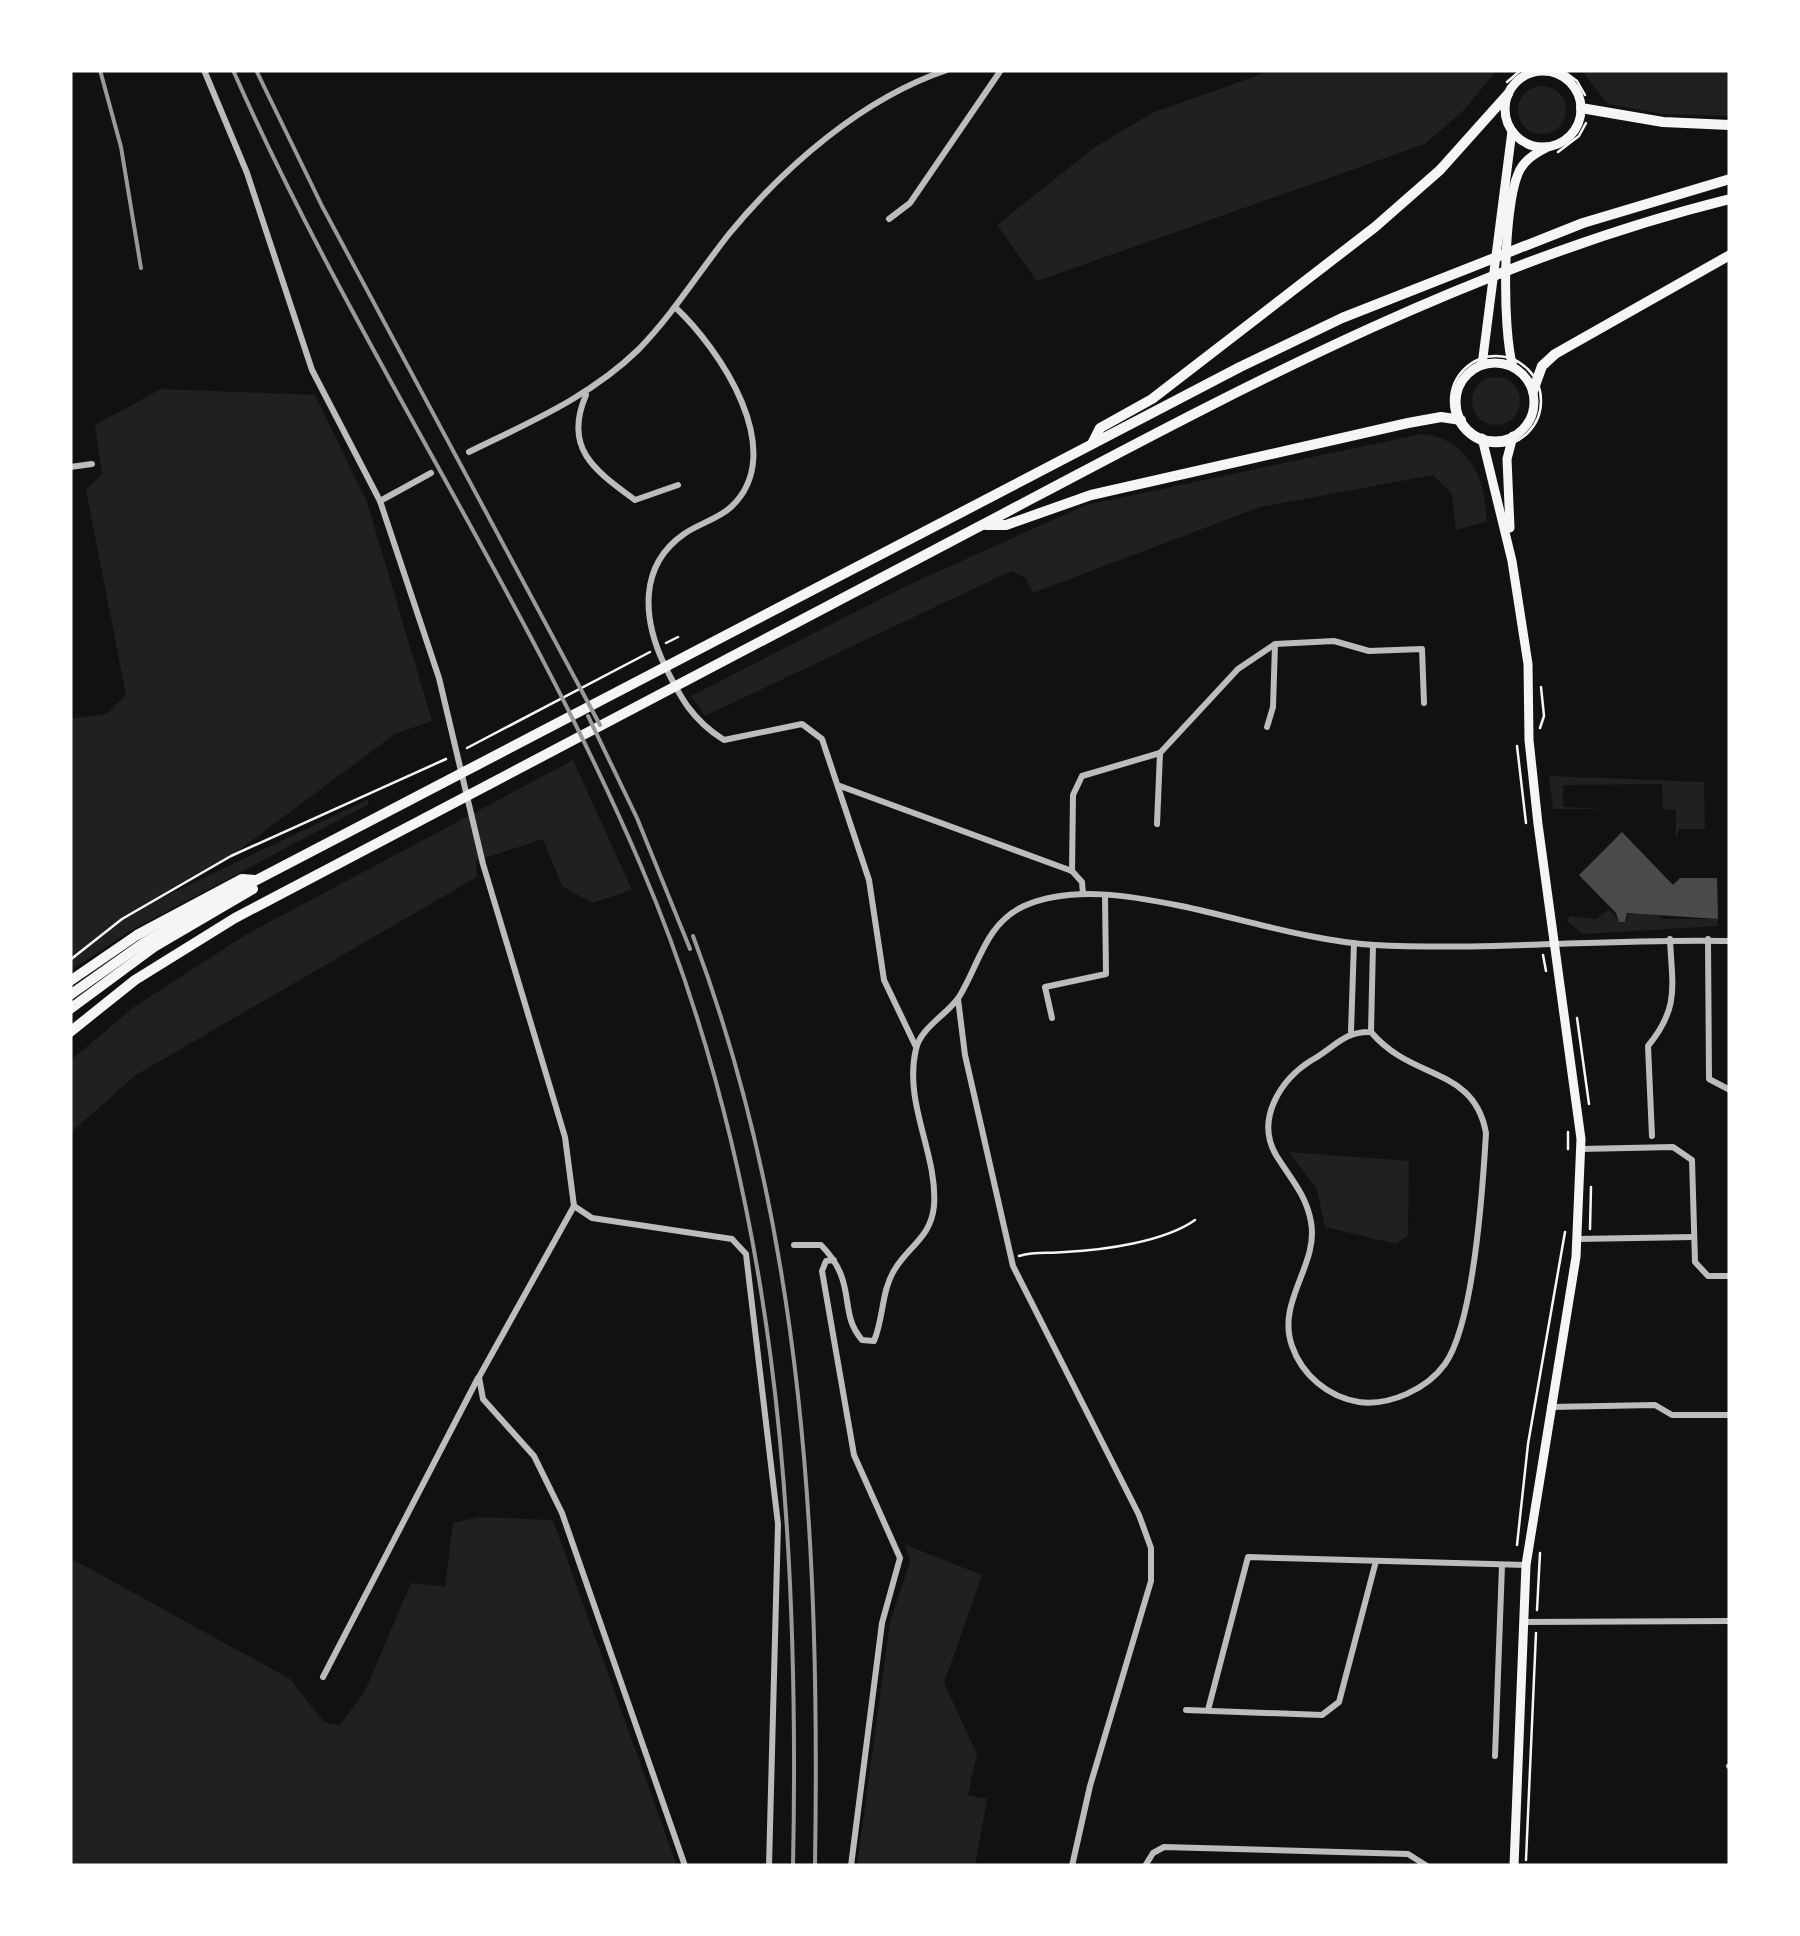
<svg xmlns="http://www.w3.org/2000/svg" width="1800" height="1936" font-family="'Work Sans',sans-serif">
<rect width="100%" height="100%" fill="#111"/>
<g fill="#202020">
<path d="M1273,70H1497L1464,110L1425,144L1037,281L997,225L1095,147L1152,113Z"/>
<path d="M1581,70H1730V116L1663,114L1608,104Z"/>
<circle cx="1542" cy="110" r="24"/>
<circle cx="1496" cy="401" r="24"/>
<path d="M161,389L315,395L367,502L432,721L395,734L231,856L153,902L367,800L369,804L130,931L70,971V719L106,714L126,695L86,490L102,474L95,425Z"/>
<path d="M1422,434C1468,438 1488,481 1486,522L1456,530L1452,494L1433,475L1260,507L1033,593L1026,578L1011,571L705,716L691,696L904,587L1086,505Z"/>
<path d="M573,760L632,890L592,903L562,886L543,839L476,861L477,877L136,1075L70,1133V1061L134,1007L247,934Z"/>
<path d="M1549,776L1704,782L1705,829H1679L1676,839V810L1663,809L1662,784L1563,785V807L1607,809H1553Z"/>
<path d="M1609,909L1620,923L1626,922L1628,914H1660L1661,919H1718V926L1583,934L1567,921L1570,916L1596,919Z"/>
<path d="M1289,1152L1409,1161L1408,1235L1396,1244L1325,1227L1317,1189Z"/>
<path d="M479,1517L553,1520L677,1866H70V1558L290,1679L324,1722L340,1725L365,1691L411,1583L445,1587L453,1523Z"/>
<path d="M906,1545L982,1575L944,1683L977,1754L968,1795L987,1799L975,1866H857L890,1622L910,1562Z"/>
</g>
<path fill="#4a4a4a" d="M1622,832L1673,885L1680,878H1717L1718,919L1627,913L1625,922H1619L1616,913L1579,875Z"/>
<g fill="none" stroke-linecap="round" stroke-linejoin="round">
<g stroke="#f5f5f5" stroke-width="2.5">
<path d="M1562,70L1577,81L1585,95"/>
<path d="M1507,82L1521,70"/>
<path d="M1558,152L1579,136L1586,123"/>
<circle cx="1496" cy="401" r="45"/>
<path d="M666,643L678,637"/>
<path d="M1540,728L1544,716L1541,687"/>
<path d="M1517,746L1526,823"/>
<path d="M467,748L650,652"/>
<path d="M1543,955L1546,971"/>
<path d="M70,960L122,919L231,856L446,759"/>
<path d="M1577,1018L1589,1104"/>
<path d="M1568,1132V1149"/>
<path d="M1590,1229L1591,1187"/>
<path d="M1019,1256C1037,1251 1047,1254 1065,1252C1104,1250 1164,1242 1195,1220"/>
<path d="M1517,1545L1528,1444L1565,1232"/>
<path d="M1537,1610L1540,1553"/>
<path d="M1526,1860L1536,1633"/>
</g>
<g stroke="#bcbcbc" stroke-width="6">
<path d="M204,70L247,173L312,370L380,501L439,678L483,864L565,1137L574,1206"/>
<path d="M889,219L910,203L1001,70"/>
<path d="M675,307C719,348 790,452 731,507C718,519 698,524 684,534C638,566 643,619 664,664C680,697 692,720 724,740L802,724L822,739L869,880L884,980L916,1047"/>
<path d="M586,395C563,448 594,470 635,500L678,485"/>
<path d="M469,452C530,422 590,397 639,349C673,314 699,272 729,234C785,166 863,98 947,70"/>
<path d="M70,467L92,464"/>
<path d="M380,501L431,473"/>
<path d="M1267,727L1273,707L1275,645"/>
<path d="M840,786L1072,871L1082,882L1083,894"/>
<path d="M1157,824L1160,753"/>
<path d="M1072,871L1073,795L1082,776L1160,753L1238,669L1275,644L1334,641L1369,651L1422,649L1424,703"/>
<path d="M1708,939L1709,1079L1730,1090"/>
<path d="M958,999L965,1055L1013,1266L1139,1515L1151,1548V1581L1090,1786L1072,1866"/>
<path d="M1052,1018L1045,987L1106,974L1105,896"/>
<path d="M1351,1031L1354,943"/>
<path d="M1371,1032C1344,1031 1335,1047 1312,1060C1281,1079 1255,1119 1276,1155C1290,1178 1306,1194 1311,1222C1319,1265 1276,1301 1292,1346C1302,1375 1328,1397 1359,1402C1390,1406 1427,1389 1445,1364C1474,1323 1483,1185 1486,1133C1474,1066 1412,1081 1371,1032L1373,945"/>
<path d="M1652,1136L1648,1046C1680,1007 1672,986 1670,939"/>
<path d="M1581,1149L1673,1147L1692,1160L1695,1262L1708,1276H1730"/>
<path d="M574,1206L592,1218L732,1239L746,1254L778,1524L769,1866"/>
<path d="M574,1206L479,1377L483,1399L534,1456L562,1513L685,1866"/>
<path d="M1577,1239L1693,1237"/>
<path d="M794,1245H821C859,1284 837,1311 862,1340L874,1341C884,1317 881,1291 895,1269C909,1246 931,1237 934,1206C938,1154 903,1103 916,1049C921,1027 947,1015 959,997C979,965 985,924 1024,906C1072,885 1132,896 1181,906C1243,919 1310,941 1374,945C1493,951 1611,938 1730,941"/>
<path d="M834,1260L826,1261L822,1271L854,1455L900,1558L882,1623L851,1866"/>
<path d="M1550,1407L1655,1405L1672,1415H1730"/>
<path d="M1524,1622L1730,1621"/>
<path d="M323,1677L478,1378"/>
<path d="M1186,1710L1322,1715L1339,1702L1376,1561"/>
<path d="M1208,1710L1248,1557L1526,1565"/>
<path d="M1495,1756L1502,1565"/>
<path d="M1729,1766L1730,1767"/>
<path d="M1145,1866L1153,1853L1164,1847L1408,1854L1427,1866"/>
</g>
<g stroke="#f5f5f5" stroke-width="9">
<circle cx="1543" cy="109" r="38"/>
<circle cx="1495" cy="402" r="39"/>
<path d="M1482,365L1512,131"/>
<path d="M1513,367C1502,330 1503,210 1518,174C1523,161 1534,154 1546,148"/>
<path d="M1482,438L1512,561L1528,664L1529,740L1538,824L1581,1139L1576,1257L1526,1565L1514,1866"/>
<path d="M1510,528L1507,459L1513,436"/>
</g>
<g stroke="#f5f5f5" stroke-width="10">
<path d="M1581,108L1663,122L1730,125"/>
<path d="M1533,391L1542,366L1555,354L1730,255"/>
<path d="M1092,444L1100,428L1152,399L1375,227L1440,170L1508,94"/>
<path d="M986,525H1006L1091,495L1408,423L1441,417L1461,420"/>
<path d="M70,981L137,935L242,879L255,880"/>
<path d="M70,995L145,942L251,883L1240,367L1342,318L1583,223L1730,179"/>
<path d="M70,1009L154,947L253,889"/>
<path d="M70,1032L135,980L235,918C484,787 733,656 982,525C1223,398 1464,265 1730,199"/>
</g>
<g stroke="#9a9a9a" stroke-width="4">
<path d="M100,70L121,147L141,268"/>
<path d="M233,70C353,343 524,591 641,866C777,1184 800,1524 793,1866"/>
<path d="M256,70L322,206L600,725"/>
<path d="M588,716L637,818L690,949"/>
<path d="M693,936C805,1233 820,1551 815,1866"/>
</g>
</g>
<rect width="1800" height="1936" fill="none" stroke="#ffffff" stroke-width="145"/>
</svg>
